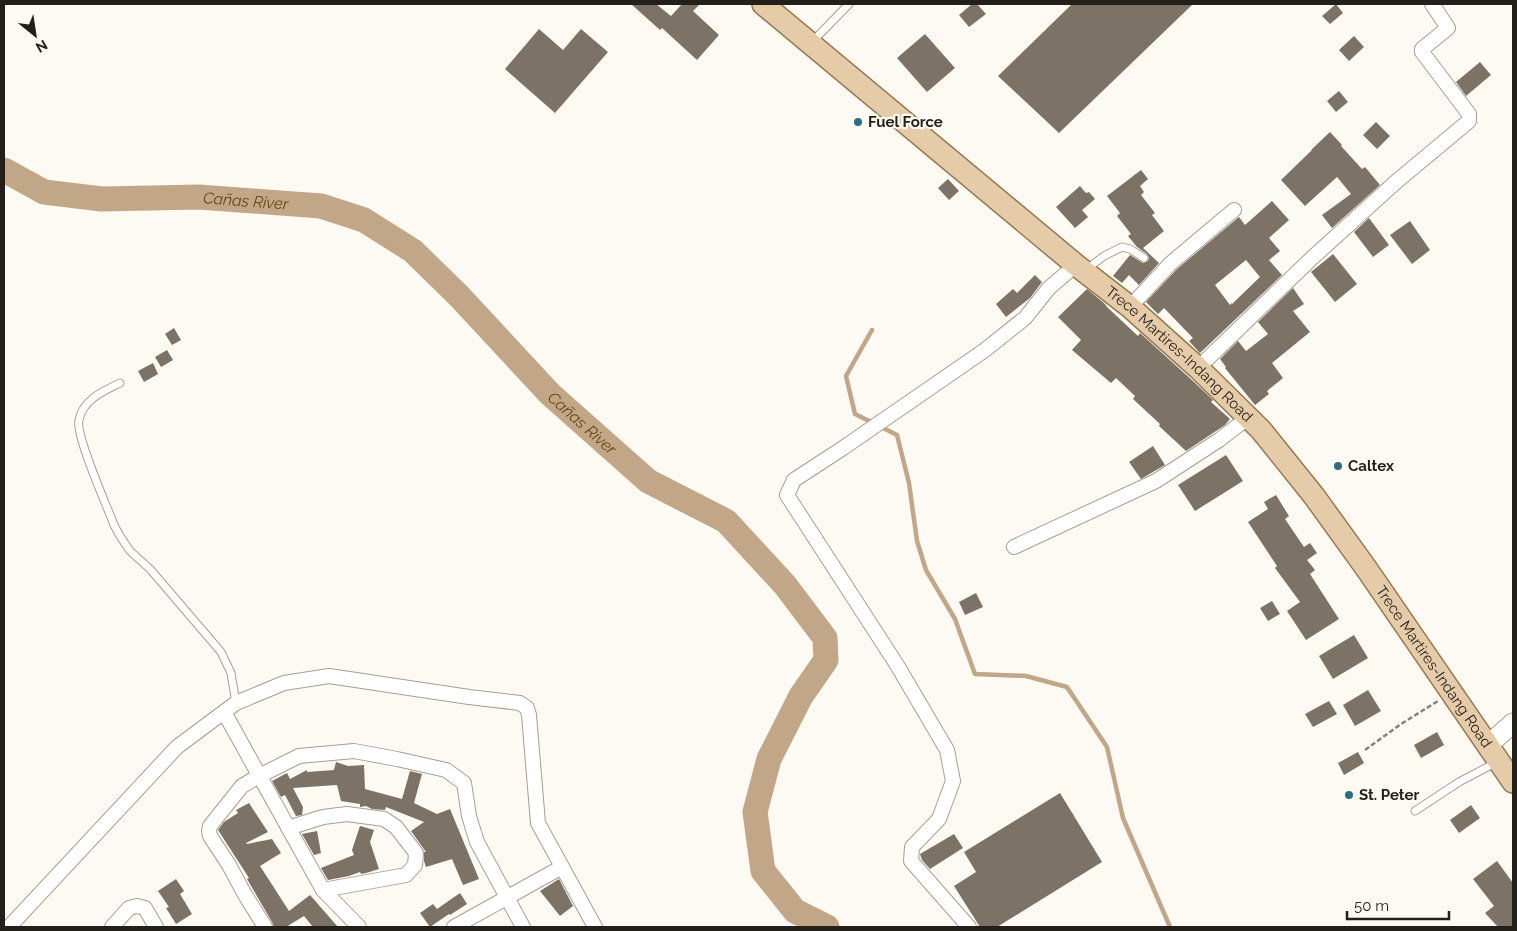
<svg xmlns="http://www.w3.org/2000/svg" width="1517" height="931" font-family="Raleway,sans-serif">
<rect width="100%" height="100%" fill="#fdf9f3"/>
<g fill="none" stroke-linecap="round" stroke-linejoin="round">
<path stroke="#c1a787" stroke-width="4.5" d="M872,330L846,376L855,414L897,435L909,483L917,541L926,570L955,619L975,674L1026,676L1067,687L1107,747L1123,818L1170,927"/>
<path stroke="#c1a787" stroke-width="25" id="s1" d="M4,170L44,192L102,199L199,197L321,206L364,220L413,251L459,296L550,394L648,481L726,521L785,585L825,638L826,660L801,696L769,759L755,812L763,871L795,911L827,927"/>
</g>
<g fill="#7c7266" fill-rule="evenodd">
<path d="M631,4H656L671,16L682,4H700L693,11L719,35L697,60L662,28L660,30Z"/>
<path d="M972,4H977L986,14L969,27L959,15Z"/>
<path d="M1072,4H1193L1059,133L998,76Z"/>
<path d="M1336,4L1343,13L1330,24L1322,16Z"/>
<path d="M539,29L563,50L581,29L608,52L555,113L505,69Z"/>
<path d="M925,34L955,68L927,92L897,58Z"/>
<path d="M1354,36L1364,47L1349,61L1339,50Z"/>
<path d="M1480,62L1491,75L1466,96L1456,82Z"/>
<path d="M1339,91L1348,102L1336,112L1327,101Z"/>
<path d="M1376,122L1390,136L1377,149L1363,135Z"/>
<path d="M1330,132L1342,145L1341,146L1362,169L1365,167L1380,185L1332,228L1322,215L1351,194L1337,177L1305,206L1281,180L1312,150H1311Z"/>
<path d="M1141,170L1148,179L1140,186L1144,192L1141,195L1155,213L1152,215L1164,231L1143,248L1159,263L1139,285L1129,275L1122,283L1113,276L1130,255L1143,263L1148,261L1149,258L1147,254L1137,247L1128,236L1131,234L1117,216L1120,213L1107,196Z"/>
<path d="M948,179L959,191L949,200L938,188Z"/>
<path d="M1080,186L1086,193L1089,192L1095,199L1082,210L1088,217L1075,228L1056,207Z"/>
<path d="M1272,201L1289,220L1269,238L1280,251L1269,260L1282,275L1200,353L1189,341L1193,338L1164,308L1158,314L1146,302L1177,269L1239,217L1245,225ZM1246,260L1260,277L1232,304V303L1230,305L1215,285Z"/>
<path d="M1369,218L1389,245L1373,257L1354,232Z"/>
<path d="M1410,221L1430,250L1412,264L1390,235Z"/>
<path d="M1333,254L1357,284L1335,302L1311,272Z"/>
<path d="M1035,275L1042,282L1030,298L1006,317L996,304L1013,289L1017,293Z"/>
<path d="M1293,288L1304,304L1293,311L1310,332L1272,363L1283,378L1267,391L1269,394L1255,405L1225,368L1226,367L1220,359L1238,341L1246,351L1268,334L1258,322Z"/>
<path d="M1087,289L1105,304L1107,307L1138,336L1140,333L1194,382L1213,400L1211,402L1230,419L1225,425L1186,451L1159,426L1160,424L1133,399L1135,396L1116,378L1111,383L1072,350L1081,340L1058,317Z"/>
<path d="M174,328L181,340L172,345L165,334Z"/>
<path d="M167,350L173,360L161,367L155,357Z"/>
<path d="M153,363L158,374L144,382L138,371Z"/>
<path d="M1153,446L1165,465L1141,479L1129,462Z"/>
<path d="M1226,455L1243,481L1195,511L1178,485Z"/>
<path d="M1276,495L1289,516L1285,519L1304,547L1310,543L1317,553L1307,560L1315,570L1310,574L1339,619L1306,640L1287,611L1300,602L1275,568L1277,566L1248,522L1268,509L1264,502Z"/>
<path d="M976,593L983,607L965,615L959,602Z"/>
<path d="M1272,601L1280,614L1268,621L1260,608Z"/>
<path d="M1354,635L1368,658L1333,679L1319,656Z"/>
<path d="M1368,690L1381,711L1355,726L1343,705Z"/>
<path d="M1329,701L1337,714L1313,727L1305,714Z"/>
<path d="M1437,732L1444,745L1421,758L1414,745Z"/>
<path d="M1358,752L1364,763L1344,775L1338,763Z"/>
<path d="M336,762L348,766L364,765L365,789L402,799L410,771L422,774L414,803L437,814L450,809L479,879L463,885L452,859L426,867L424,861V852H426L411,831L424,822L386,807L385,810L372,809L366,806L360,807V804L341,801L337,785L293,788L303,807L302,815L296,816L285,795L281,797L272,781L287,773L290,779L307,770V772L334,770Z"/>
<path d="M1060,793L1102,862L997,927H980L954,886L976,872L964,852Z"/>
<path d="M249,803L268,832L246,843L247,844L272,839L281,853L260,866L289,911L310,895L338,927H313L304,916L286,927H274L272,922L247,879L249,878L218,830L224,822L238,813L236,810Z"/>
<path d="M1471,805L1480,818L1459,833L1450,820Z"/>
<path d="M360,826L374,830L370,842L379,869L366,873L361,874L360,872L349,876L328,880L321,868L354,855L352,850Z"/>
<path d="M317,831L321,853L314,855L302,834Z"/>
<path d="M954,834L963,848L930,869L922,860L920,854Z"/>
<path d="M1497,861L1513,883V927H1498L1485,913L1494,906L1473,879Z"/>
<path d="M176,879L184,891L180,894L192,914L176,924L166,908L169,907L158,891Z"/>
<path d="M559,879L573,906L560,916L540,891Z"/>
<path d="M460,893L467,904L450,915L449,914L430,927L420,913L433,904L437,909Z"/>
</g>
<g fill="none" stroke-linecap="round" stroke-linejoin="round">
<g stroke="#a99e91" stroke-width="9">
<g id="lane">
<path d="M813,41L849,4"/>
<path d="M1087,269L1104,256L1122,247L1130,249L1144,258"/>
<path d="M120,383C104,391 83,399 79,420C75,435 107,506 114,525L120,536L130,551L150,569L221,652L231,673L236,703"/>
<path d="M1415,811L1459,782L1497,762"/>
</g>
</g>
<g stroke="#a99e91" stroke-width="16">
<g id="street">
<path d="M1130,307L1171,263L1234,210"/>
<path d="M1198,368L1311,259L1397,181L1469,121V114L1422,52V49L1448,28L1432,4"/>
<path d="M1014,547L1156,481L1219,440L1249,417"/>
<path d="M224,712L323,890L359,927"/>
<path d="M288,828L323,817L347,814L384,819L396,827L416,853L415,865L406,875L323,890"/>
<path d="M9,927L177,747L236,703L284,683L329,676L469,697L520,703L527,708L529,715L538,823L595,927"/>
<path d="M112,927L129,908L137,906L145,908L156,927"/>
<path d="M265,927L244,893L229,865L210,836L209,831L210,826L242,786L259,776L299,756L354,751L397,759L446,770L464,783L469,816L477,842L523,927"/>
<path d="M454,927L562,867"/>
<path d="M969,927L911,861L912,847L939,819L953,781L947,750L897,665L787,495L794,480L843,448L985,350L1025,318L1049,288L1076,265"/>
</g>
</g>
<g stroke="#a99e91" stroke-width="21">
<path id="secondary" d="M1488,745L1513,723"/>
</g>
<g stroke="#967851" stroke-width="24">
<g id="primary">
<path id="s2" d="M763,4L1076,265L1130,307L1198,368L1261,430L1314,496L1366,568L1513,782"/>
</g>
</g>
<path stroke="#86827c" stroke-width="2.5" stroke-dasharray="5 2.5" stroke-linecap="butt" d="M1365,750L1401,724L1438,701"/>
<use href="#lane" stroke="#fff" stroke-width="7"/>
<use href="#street" stroke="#fff" stroke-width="14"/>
<use href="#secondary" stroke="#fff" stroke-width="19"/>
<use href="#primary" stroke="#e5cba8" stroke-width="21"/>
</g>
<g fill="#2f6d83" stroke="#fdf9f3" stroke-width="2">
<circle cx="858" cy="122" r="5"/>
<circle cx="1338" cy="466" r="5"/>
<circle cx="1349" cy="795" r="5"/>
</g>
<g text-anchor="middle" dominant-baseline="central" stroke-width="4.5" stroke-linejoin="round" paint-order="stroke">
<g font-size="15" font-weight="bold" fill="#231f1a" stroke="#fdf9f3" text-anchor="start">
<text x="868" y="122">Fuel Force</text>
<text x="1348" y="466">Caltex</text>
<text x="1359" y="795">St. Peter</text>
</g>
<g font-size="15" fill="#231f1a" stroke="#fdf9f3">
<text stroke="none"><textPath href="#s2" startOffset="544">Trece Martires-Indang Road</textPath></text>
<text stroke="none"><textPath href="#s2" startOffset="949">Trece Martires-Indang Road</textPath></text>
</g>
<g font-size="16" font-style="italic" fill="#6c480f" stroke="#fdf9f3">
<text stroke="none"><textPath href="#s1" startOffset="248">Cañas River</textPath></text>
<text stroke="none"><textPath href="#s1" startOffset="668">Cañas River</textPath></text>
</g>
</g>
<rect width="1517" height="931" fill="none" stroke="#231f1a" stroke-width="10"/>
<g transform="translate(35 35) rotate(150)" stroke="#fdf9f3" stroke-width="4" paint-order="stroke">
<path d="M0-4L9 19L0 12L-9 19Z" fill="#231f1a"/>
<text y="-8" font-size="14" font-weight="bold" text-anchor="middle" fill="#231f1a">N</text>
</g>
<path d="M1347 911v8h102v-8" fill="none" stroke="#231f1a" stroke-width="2.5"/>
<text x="1354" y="911" font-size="15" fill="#231f1a" stroke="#fdf9f3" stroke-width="4" paint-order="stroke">50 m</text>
</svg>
